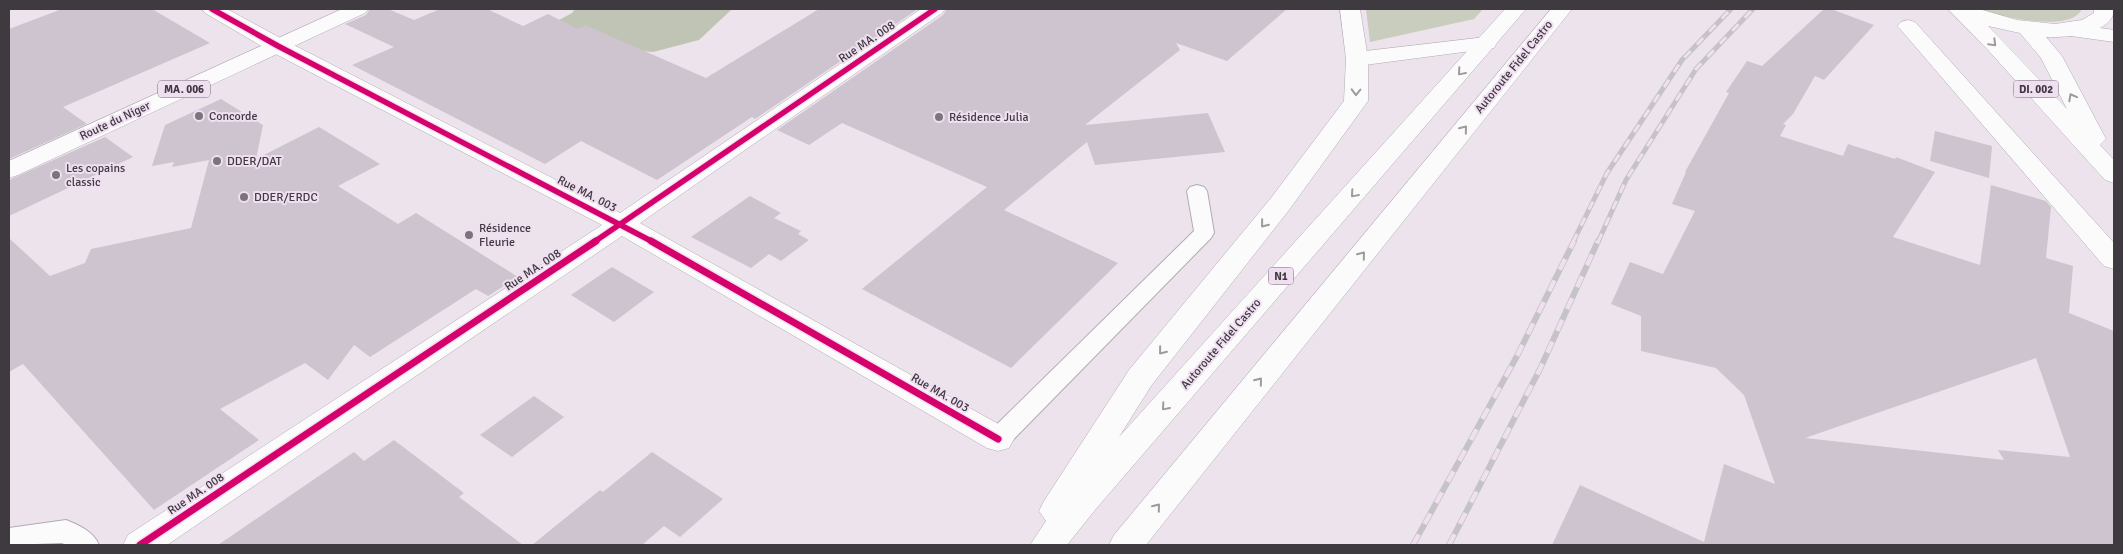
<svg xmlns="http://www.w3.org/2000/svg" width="2123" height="554" font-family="Signika,sans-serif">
<rect width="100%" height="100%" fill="#ece3ed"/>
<g fill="#c8cdbd">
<path d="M1366,9H1483L1474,19L1370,42Z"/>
<path d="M1979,9H2082C2070,34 1999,16 1979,9Z"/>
</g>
<path fill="#c0c4b4" d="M575,9H732L699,40L653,52L609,48L533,34L572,13Z"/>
<g fill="#cec4cf" fill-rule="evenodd">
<path d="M62,9H152L210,43L63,107L87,124L9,159V29Z"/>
<path d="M370,9H388L414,20L440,9H487L523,26L548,14L578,29L585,25L706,78L819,9H918L755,119L752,117L657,180L581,141L545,164L352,65L394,47L345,24L366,15Z"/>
<path d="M947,9H1287L1227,61L1176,43L1180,50L1085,125L1208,113L1225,152L1095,165L1087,142L1004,210L1118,263L1011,368L862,289L987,187L842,123L809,145L777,130L943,15Z"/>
<path d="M1824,9H1831L1874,25L1824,80L1815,76L1793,114L1783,124L1786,125L1780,136L1843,156L1848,144L1895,159L1896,157L1935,172L1893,237L1980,265L1991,185L2046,201L2051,207L2046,258L2073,266L2069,313L2114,331V545H1552L1580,485L1704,542L1724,464L1775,484L1744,395L1716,368L1641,351V316L1611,304L1630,262L1663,274L1695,211L1672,204L1686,172H1685L1729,93L1726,92L1747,61L1762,66ZM2036,358L2070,457L1998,450L2004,460L1805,438Z"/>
<path d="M221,99L263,125L256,159L319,127L380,164L338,186L398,224L416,213L518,277L488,296L476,289L370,357L354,345L328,380L305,363L220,409L259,440L154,510L23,364L9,372V238L50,276L85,263L91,249L191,228L209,160L172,167L174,162L152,166L165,125Z"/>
<path d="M1935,131L1992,146L1989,178L1930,161Z"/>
<path d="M105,137L133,157L9,216V180Z"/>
<path d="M750,196L781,213L774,218L801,231L798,234L809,240L781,261L769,254L751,268L691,237Z"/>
<path d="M612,267L654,292L614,322L571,295Z"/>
<path d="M534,396L564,417L512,457L480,435Z"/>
<path d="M394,440L464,493L459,497L523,545H218L354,452L364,461Z"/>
<path d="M652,452L723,499L680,537L664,526L642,545H532L600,490L603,492Z"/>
</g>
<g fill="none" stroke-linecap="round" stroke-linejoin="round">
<g stroke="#b2abb3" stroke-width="2">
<g id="service">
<path d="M1197,185L1204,187L1207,191L1214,233L1211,238L1007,446L998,449L989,446L986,439L989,432L1194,231L1187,191L1190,187Z"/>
<path d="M66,520C79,525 94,532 99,545H66L62,543L9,545V528Z"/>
</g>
</g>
<g stroke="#b2abb3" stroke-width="1">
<g id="minor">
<path d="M202,9H227L286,41L620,213L921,9H945L942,13L640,223L1009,430L1014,439L1009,448L998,451L987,448L622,236L167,545H123L128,535L602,225L270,51L205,13Z"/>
<path d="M1908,20L1915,22L2114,243V269L2104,266L1901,30L1897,26L1901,22Z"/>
<path d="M1486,37L1494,38L1497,43L1494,48L1357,66L1349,64L1346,59L1349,54L1357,52Z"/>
</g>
</g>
<g stroke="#b2abb3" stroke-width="1">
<path id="secondary" d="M2072,24L2114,30V42L2064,35L2061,30L2064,25Z"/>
</g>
<g stroke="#b2abb3" stroke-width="1">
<g id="primary">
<path d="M342,9H368L365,13L18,175L9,178V161Z"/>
<path d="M1948,9H1979L2017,20L2055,24L2082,20L2094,13V9H2114C2114,34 2065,38 2046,37L2062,56L2106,139L2100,145L2114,160V183L2105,180L1988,50ZM1988,26L2020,33L2041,58L2067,109Z"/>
</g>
</g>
<g stroke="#b2abb3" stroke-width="1">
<g id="trunk">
<path d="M1340,9H1360L1368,59V101L1289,210L1151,386L1119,437L1505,9H1526L1095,510L1067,545H1030L1046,521L1039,511L1044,501L1129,370L1271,198L1344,101L1346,59Z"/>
<path d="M1551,9H1572L1146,545H1109L1114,535Z"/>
</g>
</g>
<use href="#service" fill="#fcfbfc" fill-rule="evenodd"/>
<use href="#minor" fill="#fcfbfc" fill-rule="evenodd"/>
<use href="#secondary" fill="#fcfbfc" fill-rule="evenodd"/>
<use href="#primary" fill="#fcfbfc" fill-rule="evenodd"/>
<use href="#trunk" fill="#fcfbfc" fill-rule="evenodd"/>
<g stroke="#c5c3c5" stroke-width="5">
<g id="rail-far1">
<path d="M1573,242L1607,173L1682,60L1731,9"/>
<path d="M1598,242L1626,180L1696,69L1753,9"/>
</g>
</g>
<g stroke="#c5c3c5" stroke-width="6">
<g id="rail">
<path d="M1413,545L1517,356L1574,241"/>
<path d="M1449,545L1540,369L1598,241"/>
</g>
</g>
<use href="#rail-far1" stroke="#f0dff1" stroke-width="3" stroke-dasharray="9" stroke-linecap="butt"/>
<use href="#rail" stroke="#f0dff1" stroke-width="4.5" stroke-dasharray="12" stroke-linecap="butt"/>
<g stroke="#f0dff1" stroke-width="8">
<g id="cycleway-far1">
<path d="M212,9L278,46L653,242"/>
<path d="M594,242L935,9"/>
</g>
</g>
<g stroke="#f0dff1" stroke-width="10">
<g id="cycleway">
<path d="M651,241L998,439"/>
<path d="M140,545L596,241"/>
</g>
</g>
<use href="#cycleway-far1" stroke="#d6006c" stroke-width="5.5"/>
<use href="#cycleway" stroke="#d6006c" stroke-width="7"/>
</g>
<defs><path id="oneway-chevron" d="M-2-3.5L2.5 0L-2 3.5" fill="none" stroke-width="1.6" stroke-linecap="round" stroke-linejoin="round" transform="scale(1.25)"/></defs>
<g stroke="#9e9a9e">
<use href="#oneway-chevron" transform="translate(1993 43) rotate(45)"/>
<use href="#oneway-chevron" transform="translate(1461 72) rotate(131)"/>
<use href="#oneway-chevron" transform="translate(1356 92) rotate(91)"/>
<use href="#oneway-chevron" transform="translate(2072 97) rotate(-118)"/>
<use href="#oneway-chevron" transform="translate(1464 129) rotate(-51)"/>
<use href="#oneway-chevron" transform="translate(1354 194) rotate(131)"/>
<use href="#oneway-chevron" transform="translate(1264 224) rotate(129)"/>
<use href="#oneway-chevron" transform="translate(1362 255) rotate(-51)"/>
<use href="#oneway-chevron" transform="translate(1162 351) rotate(129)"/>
<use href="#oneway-chevron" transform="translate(1259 381) rotate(-51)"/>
<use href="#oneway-chevron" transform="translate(1165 407) rotate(131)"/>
<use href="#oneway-chevron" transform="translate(1157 507) rotate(-51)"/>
</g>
<g fill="#7c747d" stroke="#f0dff1" stroke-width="2">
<circle cx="199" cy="116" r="5"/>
<circle cx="939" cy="117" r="5"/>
<circle cx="217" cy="161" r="5"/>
<circle cx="56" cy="175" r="5"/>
<circle cx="244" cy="197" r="5"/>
<circle cx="469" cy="235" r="5"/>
</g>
<g text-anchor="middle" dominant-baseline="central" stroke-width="4" stroke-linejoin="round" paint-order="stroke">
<g fill="#f0dff1" stroke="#746b75" stroke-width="1">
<rect x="158" y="80.5" width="52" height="17" rx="4"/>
<rect x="2013.5" y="80.5" width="45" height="17" rx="4"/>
<rect x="1268.5" y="267.5" width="25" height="17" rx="4"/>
</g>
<g font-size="11" font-weight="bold" fill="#3f3940">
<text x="184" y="89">MA. 006</text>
<text x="2036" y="89">DI. 002</text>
<text x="1281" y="276">N1</text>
</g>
<g font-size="12" fill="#3f3940" stroke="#f0dff1">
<text transform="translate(867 42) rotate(-34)">Rue MA. 008</text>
<text transform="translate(1514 67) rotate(-51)">Autoroute Fidel Castro</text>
<text transform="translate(115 121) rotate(-25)">Route du Niger</text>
<text transform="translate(587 194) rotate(27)">Rue MA. 003</text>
<text transform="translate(533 270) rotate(-34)">Rue MA. 008</text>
<text transform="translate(1221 344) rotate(-49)">Autoroute Fidel Castro</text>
<text transform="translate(940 393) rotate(30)">Rue MA. 003</text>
<text transform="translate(196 494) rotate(-34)">Rue MA. 008</text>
</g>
<g font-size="12" fill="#3f3940" stroke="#f0dff1" text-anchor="start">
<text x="209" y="116">Concorde</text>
<text x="949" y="117">Résidence Julia</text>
<text x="227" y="161">DDER/DAT</text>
<text x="66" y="168">Les copains<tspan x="66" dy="14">classic</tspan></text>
<text x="254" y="197">DDER/ERDC</text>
<text x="479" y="228">Résidence<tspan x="479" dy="14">Fleurie</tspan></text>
</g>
</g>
<rect width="2123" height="554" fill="none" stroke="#3f3940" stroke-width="20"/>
</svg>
